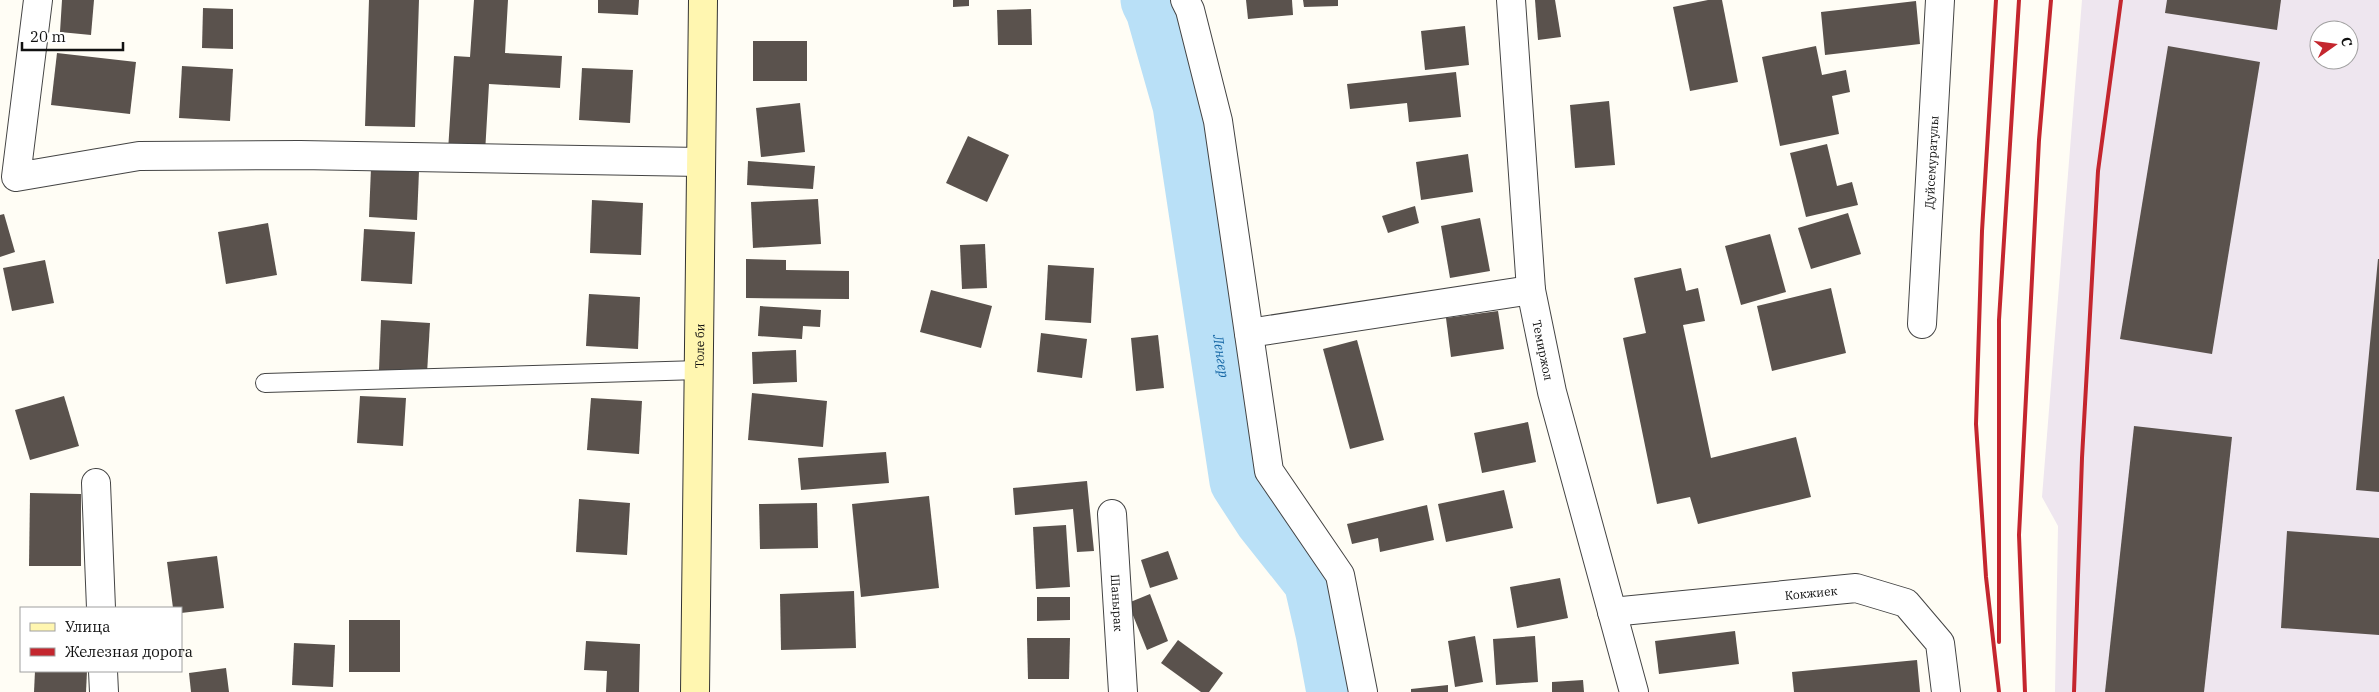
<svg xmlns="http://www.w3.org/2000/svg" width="2379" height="692" font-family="'IBM Plex Serif',serif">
<rect width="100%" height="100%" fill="#fffdf5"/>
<path fill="#eee6ef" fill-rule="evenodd" d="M2082,0H2379V692H2055L2058,526L2042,497ZM2319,30H2349V60H2319Z"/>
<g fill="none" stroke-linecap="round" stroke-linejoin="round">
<path stroke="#b9e0f7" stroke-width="61" id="s1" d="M1151,0L1156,10L1183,105L1240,481L1264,518L1314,581L1326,633L1337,692"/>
</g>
<g fill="#5a524d">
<path d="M62,0H94L91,35L60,32Z"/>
<path d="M369,0H419L415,127L365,126Z"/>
<path d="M474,0H508L505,53L562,56L560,88L489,84L485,153L448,151L454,56L470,57Z"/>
<path d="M598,0H639L638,15L598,13Z"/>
<path d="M953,0H969V6L953,7Z"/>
<path d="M1246,0H1292L1293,15L1248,19Z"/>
<path d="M1303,0H1338V6L1304,7Z"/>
<path d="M1535,0H1555L1561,37L1538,40Z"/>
<path d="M1708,0H1722L1738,82L1690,91L1673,7Z"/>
<path d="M2167,0H2281L2277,30L2165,13Z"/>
<path d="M1916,1L1920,44L1825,55L1821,12Z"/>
<path d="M203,8L233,9V49L202,48Z"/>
<path d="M1031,9L1032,45H998L997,10Z"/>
<path d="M1465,26L1469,65L1425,70L1421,31Z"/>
<rect x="753" y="41" width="54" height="40"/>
<path d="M1816,46L1822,75L1846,70L1850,92L1832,96L1839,134L1780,146L1762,57Z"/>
<path d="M2168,46L2260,62L2212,354L2120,339Z"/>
<path d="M57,53L136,62L130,114L51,105Z"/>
<path d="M182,66L233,69L230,121L179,118Z"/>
<path d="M582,68L633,70L630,123L579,120Z"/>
<path d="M1456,72L1461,117L1409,122L1407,103L1350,109L1347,84Z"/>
<path d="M1609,101L1615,165L1575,168L1570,105Z"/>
<path d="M800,103L805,152L761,157L756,108Z"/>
<path d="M968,136L1009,155L987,202L946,183Z"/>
<path d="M1827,144L1837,186L1852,182L1858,205L1806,217L1790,153Z"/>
<path d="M1468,154L1473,192L1421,200L1416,162Z"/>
<path d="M748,161L815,166L813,189L747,185Z"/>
<path d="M371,168L419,171L417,220L369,217Z"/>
<path d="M818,199L821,244L753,248L751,202Z"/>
<path d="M592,200L643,203L641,255L590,253Z"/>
<path d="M1415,206L1419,223L1388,233L1382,216Z"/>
<path d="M1848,213L1861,254L1811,269L1798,228Z"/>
<path d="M4,214L15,252L0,257V215Z"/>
<path d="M1480,218L1490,271L1450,278L1441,226Z"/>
<path d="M268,223L277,275L226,284L218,232Z"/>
<path d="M364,229L415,232L412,284L361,281Z"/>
<path d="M1770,234L1786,292L1741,305L1725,246Z"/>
<path d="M985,244L987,288L962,289L960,245Z"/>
<path d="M746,259L786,260V270L849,271V299L746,298Z"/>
<path d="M2378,259H2379V492L2356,490Z"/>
<path d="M45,260L54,303L12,311L3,268Z"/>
<path d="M1048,265L1094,268L1091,323L1045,320Z"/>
<path d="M1681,268L1686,291L1698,288L1705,321L1683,325L1711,458L1796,437L1811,497L1698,524L1690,497L1657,504L1623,338L1646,333L1634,278Z"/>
<path d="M1831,288L1846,353L1772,371L1757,306Z"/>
<path d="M931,290L992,306L981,348L920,332Z"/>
<path d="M589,294L640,297L638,349L586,346Z"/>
<path d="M760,306L821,310L820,327L803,326L802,339L758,336Z"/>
<path d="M1498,311L1504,349L1451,357L1446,318Z"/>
<path d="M381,320L430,323L427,373L379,370Z"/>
<path d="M1041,333L1087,339L1082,378L1037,372Z"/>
<path d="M1158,335L1164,388L1136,391L1131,338Z"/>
<path d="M1357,340L1384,440L1350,449L1323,349Z"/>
<path d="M796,350L797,382L753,384L752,352Z"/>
<path d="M752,393L827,401L823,447L748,440Z"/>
<path d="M64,396L79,446L30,460L15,410Z"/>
<path d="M360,396L406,398L403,446L357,443Z"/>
<path d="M591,398L642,401L639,454L587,450Z"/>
<path d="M1528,422L1536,462L1482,473L1474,433Z"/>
<path d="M2134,426L2232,437L2204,692H2105Z"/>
<path d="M886,452L889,483L801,490L798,458Z"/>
<path d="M1087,481L1094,551L1077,552L1073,509L1015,515L1013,488Z"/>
<path d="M1504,490L1513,528L1446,542L1438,504Z"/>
<path d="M30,493L81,494V566H29Z"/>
<path d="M929,496L939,588L861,597L852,504Z"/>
<path d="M579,499L630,503L627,555L576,552Z"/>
<path d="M817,503L818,548L760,549L759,504Z"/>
<path d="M1427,505L1434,540L1380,552L1378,538L1352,544L1347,524Z"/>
<path d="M1066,525L1070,587L1036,589L1033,527Z"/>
<path d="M2287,531L2379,538V635L2281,628Z"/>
<path d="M1168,551L1178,579L1150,588L1141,560Z"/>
<path d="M217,556L224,608L181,613V608H173L167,562Z"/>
<path d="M1560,578L1568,618L1517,628L1510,587Z"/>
<path d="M854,591L856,648L781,650L780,594Z"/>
<path d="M1150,594L1168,641L1147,650L1128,603Z"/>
<path d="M1037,597H1070V620L1037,621Z"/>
<rect x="349" y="620" width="51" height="52"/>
<path d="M1735,631L1739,664L1659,674L1655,641Z"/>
<path d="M1475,636L1483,682L1455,687L1448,641Z"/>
<path d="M1535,636L1538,682L1496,685L1493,639Z"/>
<path d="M1027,638H1070L1069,679H1028Z"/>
<path d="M1178,640L1223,673L1209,692H1201L1161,663Z"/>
<path d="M586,641L640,644L639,692H606L607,671L584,670Z"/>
<path d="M294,643L335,645L333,687L292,685Z"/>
<path d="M1917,660L1920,692H1794L1792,672Z"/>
<path d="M226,668L229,692H191L189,673Z"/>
<path d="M35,671H87L86,692H34Z"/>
<path d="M1583,680L1584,692H1552V682Z"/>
<path d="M1448,685V692H1411V689Z"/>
</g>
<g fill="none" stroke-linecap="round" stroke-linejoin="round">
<g stroke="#444" stroke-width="20">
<path id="lane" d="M265,383L699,370"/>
</g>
<g stroke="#444" stroke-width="30">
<g id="street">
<path d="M38,0L16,177L139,156L300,155L701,162"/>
<path d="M1185,0L1190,10L1218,121L1269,471L1340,575L1363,692"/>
<path id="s2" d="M1511,0L1531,290L1552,392L1634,692"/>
<path id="s3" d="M1922,324L1940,0"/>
<path d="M1249,333L1531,290"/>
<path d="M96,483L101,608"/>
<path id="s4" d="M1112,514L1123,692"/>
<path id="s5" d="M1612,612L1856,588L1906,603L1940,643L1946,692"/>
<path d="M103,671L104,692"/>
</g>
</g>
<g stroke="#333" stroke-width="30">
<g id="secondary">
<path id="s6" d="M695,692L703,0"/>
</g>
</g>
<use href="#lane" stroke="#fff" stroke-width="18"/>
<use href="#street" stroke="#fff" stroke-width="28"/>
<use href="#secondary" stroke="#fff6b0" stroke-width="28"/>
<g stroke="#c4262e" stroke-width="4">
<path d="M1996,0L1982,231L1976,424L1986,577L1999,692"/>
<path d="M1999,642V320L2019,0"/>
<path d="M2025,692L2019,535L2039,140L2051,0"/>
<path d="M2074,692L2082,458L2098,171L2121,0"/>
</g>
</g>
<g text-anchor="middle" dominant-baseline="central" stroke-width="5" stroke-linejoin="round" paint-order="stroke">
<g font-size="12" fill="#111" stroke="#fff">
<text stroke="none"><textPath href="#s3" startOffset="162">Дуйсемуратулы</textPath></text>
<text stroke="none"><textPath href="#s6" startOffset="346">Толе би</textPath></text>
<text stroke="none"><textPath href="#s2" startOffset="352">Темиржол</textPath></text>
<text stroke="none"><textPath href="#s5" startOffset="200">Кокжиек</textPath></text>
<text stroke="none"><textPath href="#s4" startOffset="89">Шанырак</textPath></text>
</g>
<g font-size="14" font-style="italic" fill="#1768a6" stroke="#fff">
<text stroke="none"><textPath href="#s1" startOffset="364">Ленгер</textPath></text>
</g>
</g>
<rect x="20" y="607" width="162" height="65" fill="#ffffff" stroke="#a0a0a0"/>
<rect x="30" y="623" width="25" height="8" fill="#fff6b0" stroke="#a0a0a0"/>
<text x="65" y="632" font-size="15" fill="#111111">Улица</text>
<rect x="30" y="648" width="25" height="8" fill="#c4262e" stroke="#a0a0a0"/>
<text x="65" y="657" font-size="15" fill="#111111">Железная дорога</text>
<g transform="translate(2334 45) rotate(76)"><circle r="24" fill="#ffffff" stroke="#a0a0a0"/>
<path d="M0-4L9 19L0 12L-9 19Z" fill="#c4262e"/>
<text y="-8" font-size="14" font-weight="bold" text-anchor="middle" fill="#111111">С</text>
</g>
<path d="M22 42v8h101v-8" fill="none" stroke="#111111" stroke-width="2.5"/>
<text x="30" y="42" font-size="15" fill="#111111" stroke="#ffffff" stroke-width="4" paint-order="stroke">20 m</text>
</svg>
